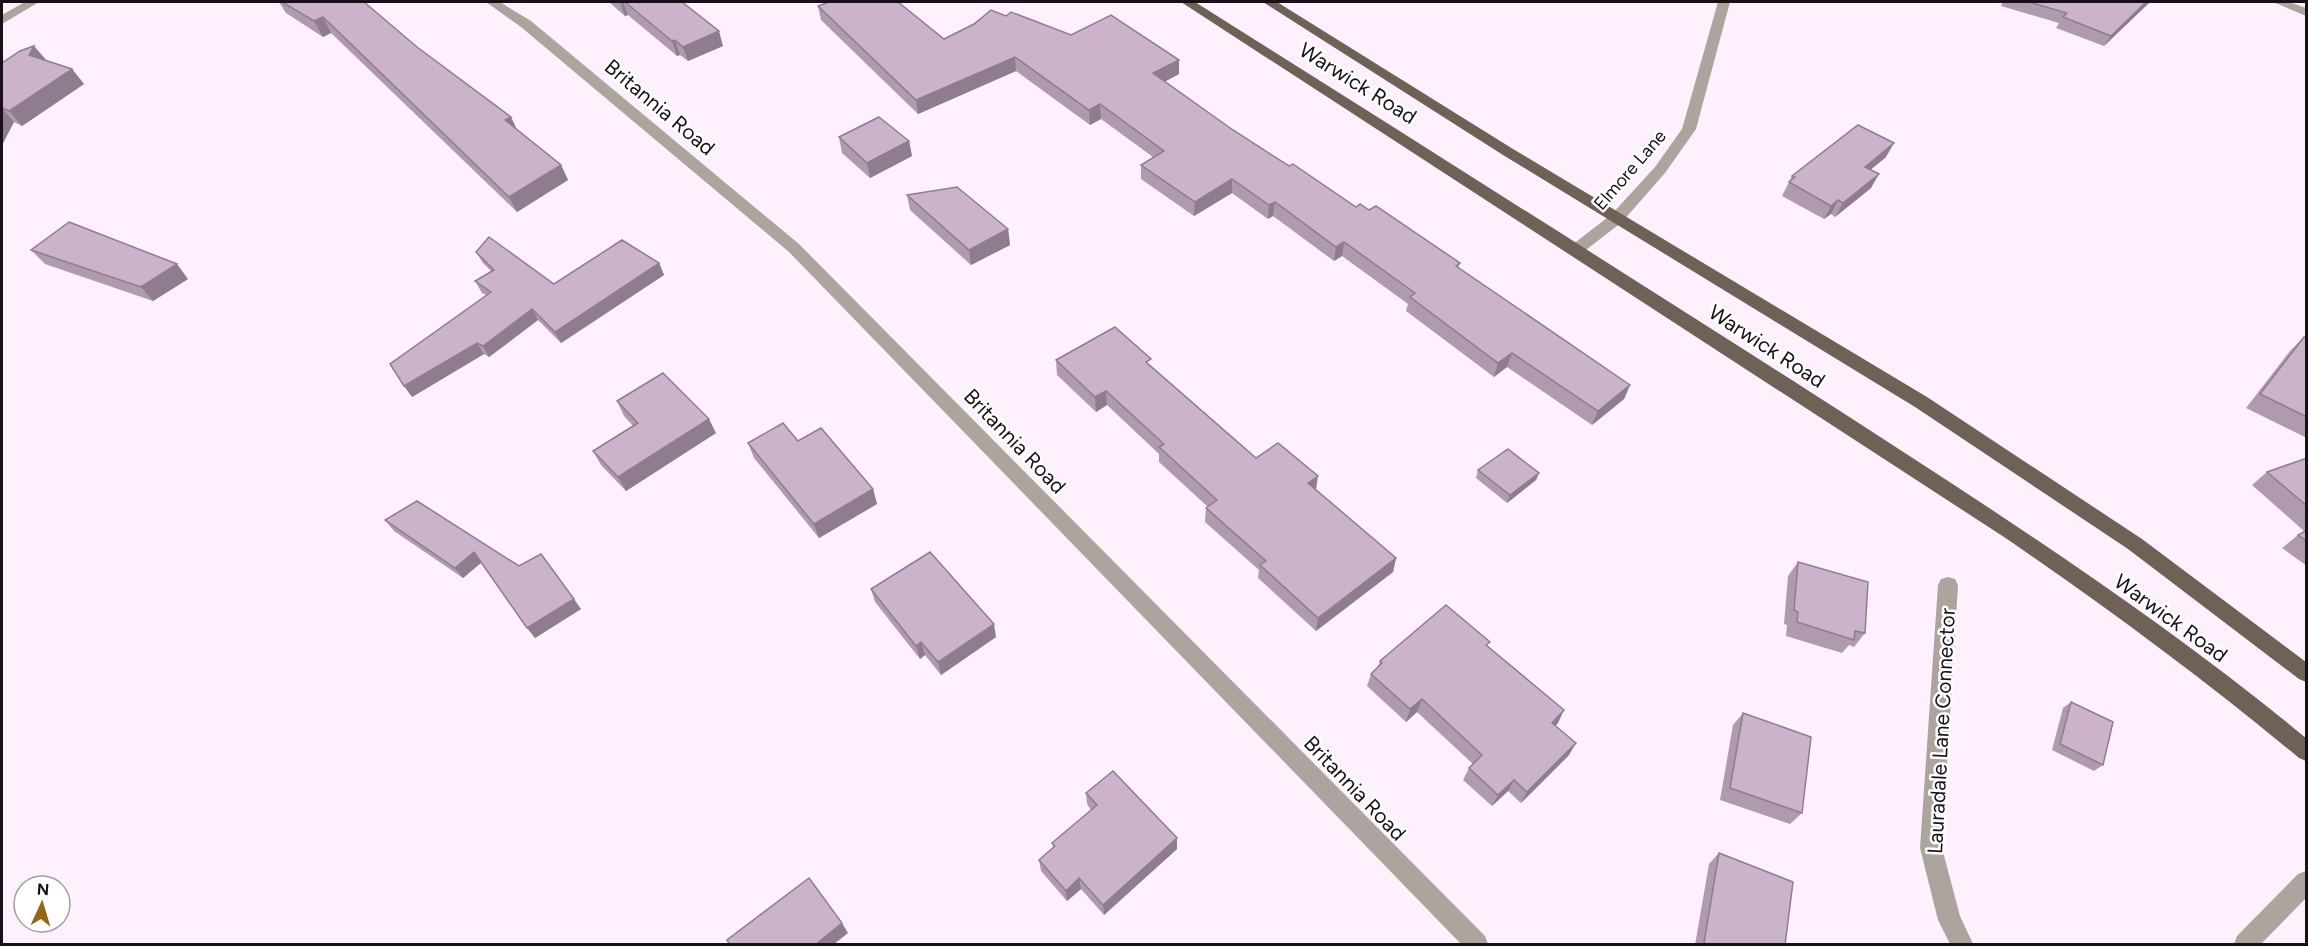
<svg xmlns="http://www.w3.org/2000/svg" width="2308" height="946" font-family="Figtree,sans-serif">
<rect width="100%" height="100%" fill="#fff0fe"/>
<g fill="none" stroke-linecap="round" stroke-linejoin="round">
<g fill="#aca49d" fill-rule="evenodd">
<path d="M25,2H39L2,24V15Z"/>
<path d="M486,2H500L531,21L799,244L1485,936L1488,944H1461L789,252L521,27Z"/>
<path d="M1718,2H1730L1696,129L1665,173L1622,222L1582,253H1572L1569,249L1572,245L1612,214L1655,167L1682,129Z"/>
<path d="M2273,2H2289L2306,8V16Z"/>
<path d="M1948,577L1955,579L1958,585L1942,848L1960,916L1973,944H1950L1938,920L1920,848L1938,585L1941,579Z"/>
<path d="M2306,871V898L2261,944H2234L2237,936L2298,874Z"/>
</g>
<g fill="#6f6155" fill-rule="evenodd">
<path d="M1181,2H1195C1401,132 1607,262 1812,393C1981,502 2151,610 2306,738V761L2299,758C2204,679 2106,607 2004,537Z"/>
<path d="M1263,2H1277L1513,149L1927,397L2142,539L2306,662V682L2299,679L2128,549L1915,407L1503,155Z"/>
</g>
</g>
<g fill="#af9aaf">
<path d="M279,2H364L417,47L511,117L517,130L561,165L568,180L517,212L331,33L323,37L286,13Z"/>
<path d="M609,2H682L723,46L688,61L680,55L677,56L628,15L625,16Z"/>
<path d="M2003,2H2150L2104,46L2056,28L2059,23L2001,6Z"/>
<path d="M818,6L944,39L1006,16L1071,35L1179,60V74L1164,82L1233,130L1289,166L1356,207L1369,210L1460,263L1458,268L1630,385L1624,399L1592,425L1507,367L1494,377L1406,311L1408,304L1342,256L1334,261L1273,216L1268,219L1232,193L1194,216L1141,179V165L1153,157L1101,119L1090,125L1016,71L918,114L821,20Z"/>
<path d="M34,46L46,60L72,69L84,84L22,126L14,122L2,145V63Z"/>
<path d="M839,137L909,141L912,156L870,178L842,153Z"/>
<path d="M1886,157L1870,170L1871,188L1835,217L1831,214L1824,219L1782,196L1792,176Z"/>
<path d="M907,195L1008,229L1010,245L971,265L910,210Z"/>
<path d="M31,250L188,279L153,301L45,264Z"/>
<path d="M476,252L554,284L659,263L664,275L561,343L538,320L489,357L484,354L412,397L486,295L482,293L475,281L491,271L483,263Z"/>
<path d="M2304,337L2307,338V438L2246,408L2290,351Z"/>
<path d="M1056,360L1151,366L1256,458L1316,490L1396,558L1393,572L1316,631L1258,578L1259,570L1205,522L1206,508L1208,507L1159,462V454L1107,405L1096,412L1057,375Z"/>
<path d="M617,401L716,433L626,491L601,465L593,451L633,426L624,416Z"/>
<path d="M798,441L873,489L877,504L819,538L754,458L748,443Z"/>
<path d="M2307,458V566L2282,548L2298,535L2304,531L2252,485L2267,472Z"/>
<path d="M1478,470L1539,473L1536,480L1507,503L1476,478Z"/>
<path d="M417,501L581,609L535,638L482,562L463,578L394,531L385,520Z"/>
<path d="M1798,562L1865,633L1854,647L1849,645L1842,653L1786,636L1787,625L1784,624L1788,576Z"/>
<path d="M871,589L996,637L941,675L925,655L920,659L875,602Z"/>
<path d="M1488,646L1558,723L1555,726L1569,755L1521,803L1508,791L1492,806L1463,780L1469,768L1473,764L1417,712L1406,722L1367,686L1371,674L1378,667L1380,661Z"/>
<path d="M2071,702L2103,765L2094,771L2052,750L2063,708Z"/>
<path d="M1743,713L1802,813L1790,824L1720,800L1733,725Z"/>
<path d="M1086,793L1177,838V849L1104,915L1081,889L1067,901L1041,871L1039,860L1053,848L1052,843L1091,810L1087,804Z"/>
<path d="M1719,853L1785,945H1695L1709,864Z"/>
</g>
<g fill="#8f7d8f">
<path d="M620,2H623L628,15L625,16Z"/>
<path d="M2146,2H2150L2104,46L2111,36Z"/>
<path d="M323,17L331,33L323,37L314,21Z"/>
<path d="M719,31L723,46L688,61L683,47Z"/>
<path d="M675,40L680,55L677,56L672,41Z"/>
<path d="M34,46L46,60L29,55Z"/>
<path d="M1015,57L1016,71L918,114L916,100Z"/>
<path d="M1179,60V74L1153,88V73Z"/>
<path d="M72,69L84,84L22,126L9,111Z"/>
<path d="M1100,104L1101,119L1090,125L1089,110Z"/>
<path d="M2,108L14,122L2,145Z"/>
<path d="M511,117L518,132L505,120Z"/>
<path d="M909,141L912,156L870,178L867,163Z"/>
<path d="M1894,143L1886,157L1857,181L1865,167Z"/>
<path d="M561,165L568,180L517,212L509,197Z"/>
<path d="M1879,174L1871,188L1835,217L1843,203Z"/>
<path d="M1232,179V193L1194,216L1195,202Z"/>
<path d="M1838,200L1831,214L1824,219L1831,206Z"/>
<path d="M1275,202L1273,216L1268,219L1269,205Z"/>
<path d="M1008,229L1010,245L971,265L969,250Z"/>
<path d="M1344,242L1342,256L1334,261L1336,247Z"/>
<path d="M659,263L664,275L561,343L555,332Z"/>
<path d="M177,264L188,279L153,301L141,287Z"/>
<path d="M532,309L538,320L489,357L483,346Z"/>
<path d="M477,343L484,354L412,397L404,386Z"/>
<path d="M1512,353L1507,367L1494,377L1498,363Z"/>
<path d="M1630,385L1624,399L1592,425L1598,411Z"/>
<path d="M1106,391L1107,405L1096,412L1095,397Z"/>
<path d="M709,419L716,433L626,491L618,477Z"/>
<path d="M1539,473L1536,480L1507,503L1510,495Z"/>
<path d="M1318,476L1316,490L1308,483Z"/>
<path d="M873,489L877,504L819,538L814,524Z"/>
<path d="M474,552L482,562L463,578L455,568Z"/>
<path d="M1396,558L1393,572L1316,631L1318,618Z"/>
<path d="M574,599L581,609L535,638L527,628Z"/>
<path d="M994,624L996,637L941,675L938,662Z"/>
<path d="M921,642L925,655L920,659L916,646Z"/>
<path d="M1422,699L1417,712L1406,722L1410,709Z"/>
<path d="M1564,710L1558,723L1546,735L1552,723Z"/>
<path d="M1576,743L1569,755L1521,803L1527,792Z"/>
<path d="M1514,780L1508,791L1492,806L1498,795Z"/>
<path d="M1177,838V849L1104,915L1103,905Z"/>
<path d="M1079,878L1081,889L1067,901L1066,891Z"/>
<path d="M842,923L848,933L833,945H815Z"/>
</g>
<g fill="#ccb3cc" stroke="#8f7d8f" stroke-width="1.5">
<path d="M282,2H364L417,47L511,117L505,120L561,165L509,197L323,17L314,21Z"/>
<path d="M625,2H682L719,31L683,47L675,40L672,41Z"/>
<path d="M829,2H898L944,39L974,24L991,10L1006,16L1011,12L1071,35L1111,15L1179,60L1153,73L1233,130L1289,166L1293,164L1356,207L1360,204L1369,210L1376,206L1460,263L1456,266L1630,385L1598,411L1512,353L1498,363L1410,297L1415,293L1344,242L1336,247L1275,202L1269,205L1232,179L1195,202L1141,165L1164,151L1100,104L1089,110L1015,57L916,100L818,6Z"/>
<path d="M2029,2H2146L2111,36L2063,17L2067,13Z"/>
<path d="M34,46L29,55L72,69L9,111L2,108V63L20,51Z"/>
<path d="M879,117L909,141L867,163L839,137Z"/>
<path d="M1858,125L1894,143L1865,167L1879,174L1843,203L1838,200L1831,206L1789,182L1795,177L1792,176Z"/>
<path d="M957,187L1008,229L969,250L907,195Z"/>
<path d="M69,222L177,264L141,287L31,250Z"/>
<path d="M489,237L554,284L622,240L659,263L555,332L532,309L483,346L477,343L404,386L390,364L491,292L475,281L494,270L476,252Z"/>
<path d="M1115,327L1151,359L1146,362L1256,458L1278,443L1318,476L1308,483L1396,558L1318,618L1260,565L1266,561L1206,508L1217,500L1159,447L1164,444L1106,391L1095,397L1056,360Z"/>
<path d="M2304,337L2307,338V417L2260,394Z"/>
<path d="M663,373L709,419L618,477L593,451L638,423L617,401Z"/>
<path d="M783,423L798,441L821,428L873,489L814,524L748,443Z"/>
<path d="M1508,449L1539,473L1510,495L1478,470Z"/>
<path d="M2307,458V506L2267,472Z"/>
<path d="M417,501L519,566L541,554L574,599L527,628L474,552L455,568L385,520Z"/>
<path d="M2307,530V541L2298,535Z"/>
<path d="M930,552L994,624L938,662L921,642L916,646L871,589Z"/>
<path d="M1798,562L1868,582L1865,633L1855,631L1854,640L1797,622L1798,612L1794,610Z"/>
<path d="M1446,605L1490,642L1486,645L1564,710L1552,723L1576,743L1527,792L1514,780L1498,795L1469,768L1482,755L1422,699L1410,709L1371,674L1382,663L1380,661Z"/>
<path d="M2071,702L2113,722L2103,765L2060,744Z"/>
<path d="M1743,713L1811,737L1802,813L1730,788Z"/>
<path d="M1113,771L1177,838L1103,905L1079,878L1066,891L1039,860L1055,846L1052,843L1097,805L1086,793Z"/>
<path d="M1719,853L1793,882L1785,945H1708L1704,943Z"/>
<path d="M809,878L842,923L815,945H730L727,940Z"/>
</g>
<g text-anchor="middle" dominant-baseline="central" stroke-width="5" stroke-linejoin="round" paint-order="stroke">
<g font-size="18" fill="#171117" stroke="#fff">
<text transform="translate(1630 170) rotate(-49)">Elmore Lane</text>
</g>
<g font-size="21" fill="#171117" stroke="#fff">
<text transform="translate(1358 83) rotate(32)">Warwick Road</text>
<text transform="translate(660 107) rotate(40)">Britannia Road</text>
<text transform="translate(1767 346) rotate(33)">Warwick Road</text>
<text transform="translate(1015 441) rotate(46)">Britannia Road</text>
<text transform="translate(2171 618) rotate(36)">Warwick Road</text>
<text transform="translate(1941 731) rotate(-87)">Lauradale Lane Connector</text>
<text transform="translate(1355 788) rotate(46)">Britannia Road</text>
</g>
</g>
<rect width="2308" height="946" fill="none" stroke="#171117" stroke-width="6"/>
<g transform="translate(42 904) rotate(4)"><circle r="28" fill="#ffffff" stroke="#a2a0a2" stroke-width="1.5"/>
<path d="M0-4.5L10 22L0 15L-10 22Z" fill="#946614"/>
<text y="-9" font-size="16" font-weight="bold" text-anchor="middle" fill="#171117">N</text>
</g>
</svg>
